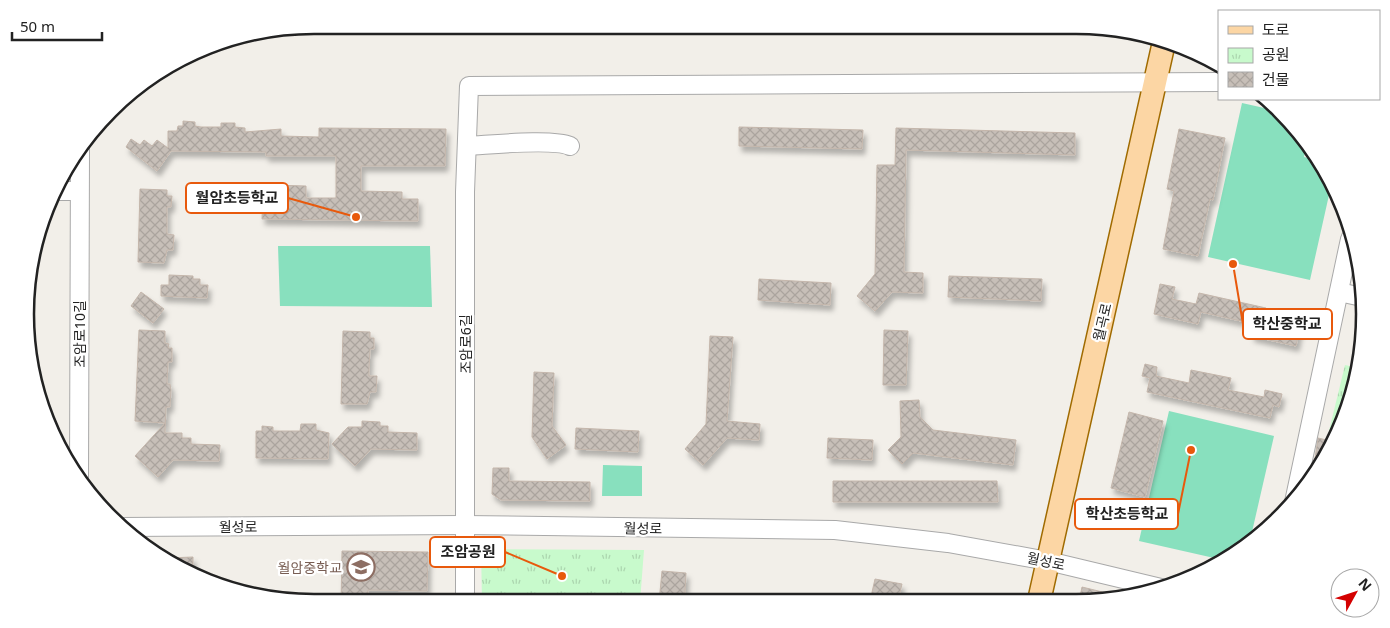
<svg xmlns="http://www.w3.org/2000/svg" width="1390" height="628" font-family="'Noto Sans','Noto Sans KR',sans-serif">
<defs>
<pattern id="park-tufts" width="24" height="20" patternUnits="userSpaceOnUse" patternTransform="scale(1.25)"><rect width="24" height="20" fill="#c8facc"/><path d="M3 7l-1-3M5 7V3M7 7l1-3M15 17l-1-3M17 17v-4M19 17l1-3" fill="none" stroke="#acd6af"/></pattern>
<pattern id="building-cross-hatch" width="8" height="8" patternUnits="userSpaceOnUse" patternTransform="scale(1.25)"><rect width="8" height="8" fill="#c7bfb8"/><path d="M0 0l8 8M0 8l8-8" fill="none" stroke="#aba49e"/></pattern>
<filter id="shadow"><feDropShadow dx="3" dy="5.5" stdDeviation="2.5" flood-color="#0004"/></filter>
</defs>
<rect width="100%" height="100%" fill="#f2efe9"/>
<g fill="url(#park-tufts)">
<path d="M1345,365L1354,367L1343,424L1336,437L1328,435Z"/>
<path d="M481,549L644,550L640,602H482Z"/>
</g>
<g fill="#88e0be">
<path d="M1242,103L1282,112L1306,148L1304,157L1313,159L1331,186L1310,280L1208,257Z"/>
<path d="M278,246H430L432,307L280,306Z"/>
<path d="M1169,411L1274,436L1249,545L1223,560L1139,541Z"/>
<path d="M603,465L642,466V496H602Z"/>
</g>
<g fill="url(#building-cross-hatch)" stroke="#c4b6ab" filter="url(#shadow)">
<path d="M183,121L195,122V126L201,127H221V123H235V127L245,128V132L281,129V136L319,137V128L446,129L445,166H361V191L402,192V199H418V221L262,219L263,190H274V185L306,186V198H336V156H266V152L171,151L157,171L126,147L131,139L140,145L144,140L152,146L157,140L168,148V131H177L178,126H183Z"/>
<path d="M739,127L863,130L862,149L739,146Z"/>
<path d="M896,128L1075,133V155L906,150L904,272L923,273V293L892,292L875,311L857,296L875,274L877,165H895Z"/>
<path d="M1179,129L1225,138L1213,200L1210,199L1198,256L1163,249L1174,191L1167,189Z"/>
<path d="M140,189L167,190V196H172L171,207H167V234L174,235L173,250H167L164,263L138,262Z"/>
<path d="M169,275L193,276V279H200V285H208L207,298L161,296V285H169Z"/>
<path d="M949,276L1042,279L1041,301L948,297Z"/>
<path d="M759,279L831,283L830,305L758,300Z"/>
<path d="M1160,284L1175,287L1172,299L1196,304L1199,293L1266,308L1264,318L1283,322L1286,309L1303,313L1296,346L1251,336L1254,324L1201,312L1198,324L1154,314Z"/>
<path d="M141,292L164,309L153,323L131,306Z"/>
<path d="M139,330L165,331V343L169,344L168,348H172V362H168L167,384H170L171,390L170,407H166L165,433H182V438H191V444L220,445L219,461L173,460L158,477L135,456L165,423L135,421Z"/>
<path d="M884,330L908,331L906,385H883Z"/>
<path d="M343,331L370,332V338H374V349H370L369,369V376H377L376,392H370L367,404H341Z"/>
<path d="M710,336L733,337L727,421L760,424L759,440L727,438L703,465L685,449L706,424Z"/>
<path d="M1145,364L1157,367L1156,376L1189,383L1191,370L1231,378L1228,390L1264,397L1265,390L1282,394L1279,407L1273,405L1270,418L1147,392L1150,378L1142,376Z"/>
<path d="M534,372L554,373L552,426L566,445L547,459L532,437Z"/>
<path d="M919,400L920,417L933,430L1016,440L1013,465L913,453L902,464L888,450L901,437L900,401Z"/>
<path d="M1129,412L1163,421L1145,497L1111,488Z"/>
<path d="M362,421L380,422V426H388V432L417,433V450L371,449L355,466L332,444L348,427H362Z"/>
<path d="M301,424H316V430L329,433L328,459L256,458V431H262V426L273,427V431H300Z"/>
<path d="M576,428L639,431L638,452L575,449Z"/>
<path d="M828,438L873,440L872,460L827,458Z"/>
<path d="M1318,438L1331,441L1329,449L1312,479Z"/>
<path d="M493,468H509V481L590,482V501L501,500L492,494Z"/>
<path d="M833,481H997L998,502H833Z"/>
<path d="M342,551L428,552L427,591L368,590V603H341Z"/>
<path d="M193,557V574L167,558Z"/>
<path d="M662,571L686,573L685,593L673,602H659Z"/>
<path d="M875,579L902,584L898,601H870Z"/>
<path d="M1082,587L1123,597V598L1114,600L1079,601Z"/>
</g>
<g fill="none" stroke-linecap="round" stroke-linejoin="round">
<g stroke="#a9a9a9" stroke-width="20">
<g id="minor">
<path d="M467,146C489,145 552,138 570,146"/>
<path d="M56,191H79"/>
<path d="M1339,292L1362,297"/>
<path d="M79,478L80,150"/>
<path d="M1294,502L1350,239"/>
<path d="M120,527L464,525L835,530L948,543L1048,561L1161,588"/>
<path d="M465,603V192L469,86L1219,82"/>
</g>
</g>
<g stroke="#a06b00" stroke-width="25">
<path id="major" d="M1039,601L1164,42"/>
</g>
<use href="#minor" stroke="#fff" stroke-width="18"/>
<use href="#major" stroke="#fcd6a4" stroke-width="22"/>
</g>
<defs>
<g id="school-ring" transform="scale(1.4375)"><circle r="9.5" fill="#fff" stroke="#8d6e63" stroke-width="1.5"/><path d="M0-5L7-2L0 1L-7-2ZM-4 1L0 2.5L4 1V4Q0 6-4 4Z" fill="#8d6e63"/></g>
</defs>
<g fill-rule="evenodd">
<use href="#school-ring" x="361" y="567"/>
</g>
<g text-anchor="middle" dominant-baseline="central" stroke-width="4.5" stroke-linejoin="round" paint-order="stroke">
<g font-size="14" fill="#222" stroke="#fff">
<text transform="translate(1102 322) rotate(-77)">월곡로</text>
<text transform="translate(79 334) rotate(-90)">조암로10길</text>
<text transform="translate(465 344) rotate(-90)">조암로6길</text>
<text x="238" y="526">월성로</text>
<text transform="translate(643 528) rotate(1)">월성로</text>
<text transform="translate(1046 561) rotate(12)">월성로</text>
</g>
<g font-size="14" fill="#785e54" stroke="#fff" text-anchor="end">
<text x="342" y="567">월암중학교</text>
</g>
</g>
<path d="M0 0H1390V628H0ZM314 34H1076A280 280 0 0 1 1356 314V314A280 280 0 0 1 1076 594H314A280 280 0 0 1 34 314V314A280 280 0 0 1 314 34Z" fill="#fff" fill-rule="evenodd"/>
<path fill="none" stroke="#222" stroke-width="2.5" d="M314 34H1076A280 280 0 0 1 1356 314V314A280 280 0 0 1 1076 594H314A280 280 0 0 1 34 314V314A280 280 0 0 1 314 34Z"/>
<path fill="none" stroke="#e8590c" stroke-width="2" d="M356 217L288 198M1233 264L1243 324M1191 450L1178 514M562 576L505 552"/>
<g fill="#e8590c" stroke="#fff" stroke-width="2">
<circle cx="356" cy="217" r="5"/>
<circle cx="1233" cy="264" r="5"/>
<circle cx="1191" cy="450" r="5"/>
<circle cx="562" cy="576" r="5"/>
</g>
<g fill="#fff" stroke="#e8590c" stroke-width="2">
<rect x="186" y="183" width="102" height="30" rx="5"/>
<rect x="1243" y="309" width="89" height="30" rx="5"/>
<rect x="1075" y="499" width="103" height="30" rx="5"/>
<rect x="430" y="537" width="75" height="30" rx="5"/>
</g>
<g font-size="15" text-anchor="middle" font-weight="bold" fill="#222">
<text x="237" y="203">월암초등학교</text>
<text x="1287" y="329">학산중학교</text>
<text x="1127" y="519">학산초등학교</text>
<text x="468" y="557">조암공원</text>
</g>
<rect x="1218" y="10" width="162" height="90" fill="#ffffff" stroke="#a7a7a7"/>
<rect x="1228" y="26" width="25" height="8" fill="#fcd6a4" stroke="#a7a7a7"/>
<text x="1262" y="35" font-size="15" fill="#222222">도로</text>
<rect x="1228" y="48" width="25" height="15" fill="url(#park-tufts)" stroke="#a7a7a7"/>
<text x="1262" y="60" font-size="15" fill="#222222">공원</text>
<rect x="1228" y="72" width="25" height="15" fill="url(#building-cross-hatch)" stroke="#a7a7a7"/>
<text x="1262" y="85" font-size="15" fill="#222222">건물</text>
<g transform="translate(1355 593) rotate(50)"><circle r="24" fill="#ffffff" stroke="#a7a7a7"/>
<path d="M0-4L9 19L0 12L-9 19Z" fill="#d40000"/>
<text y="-8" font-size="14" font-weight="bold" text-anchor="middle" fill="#222222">N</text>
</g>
<path d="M12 32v8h90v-8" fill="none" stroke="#222222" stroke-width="2.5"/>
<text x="20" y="32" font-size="15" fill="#222222" stroke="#ffffff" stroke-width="4" paint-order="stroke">50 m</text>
</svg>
